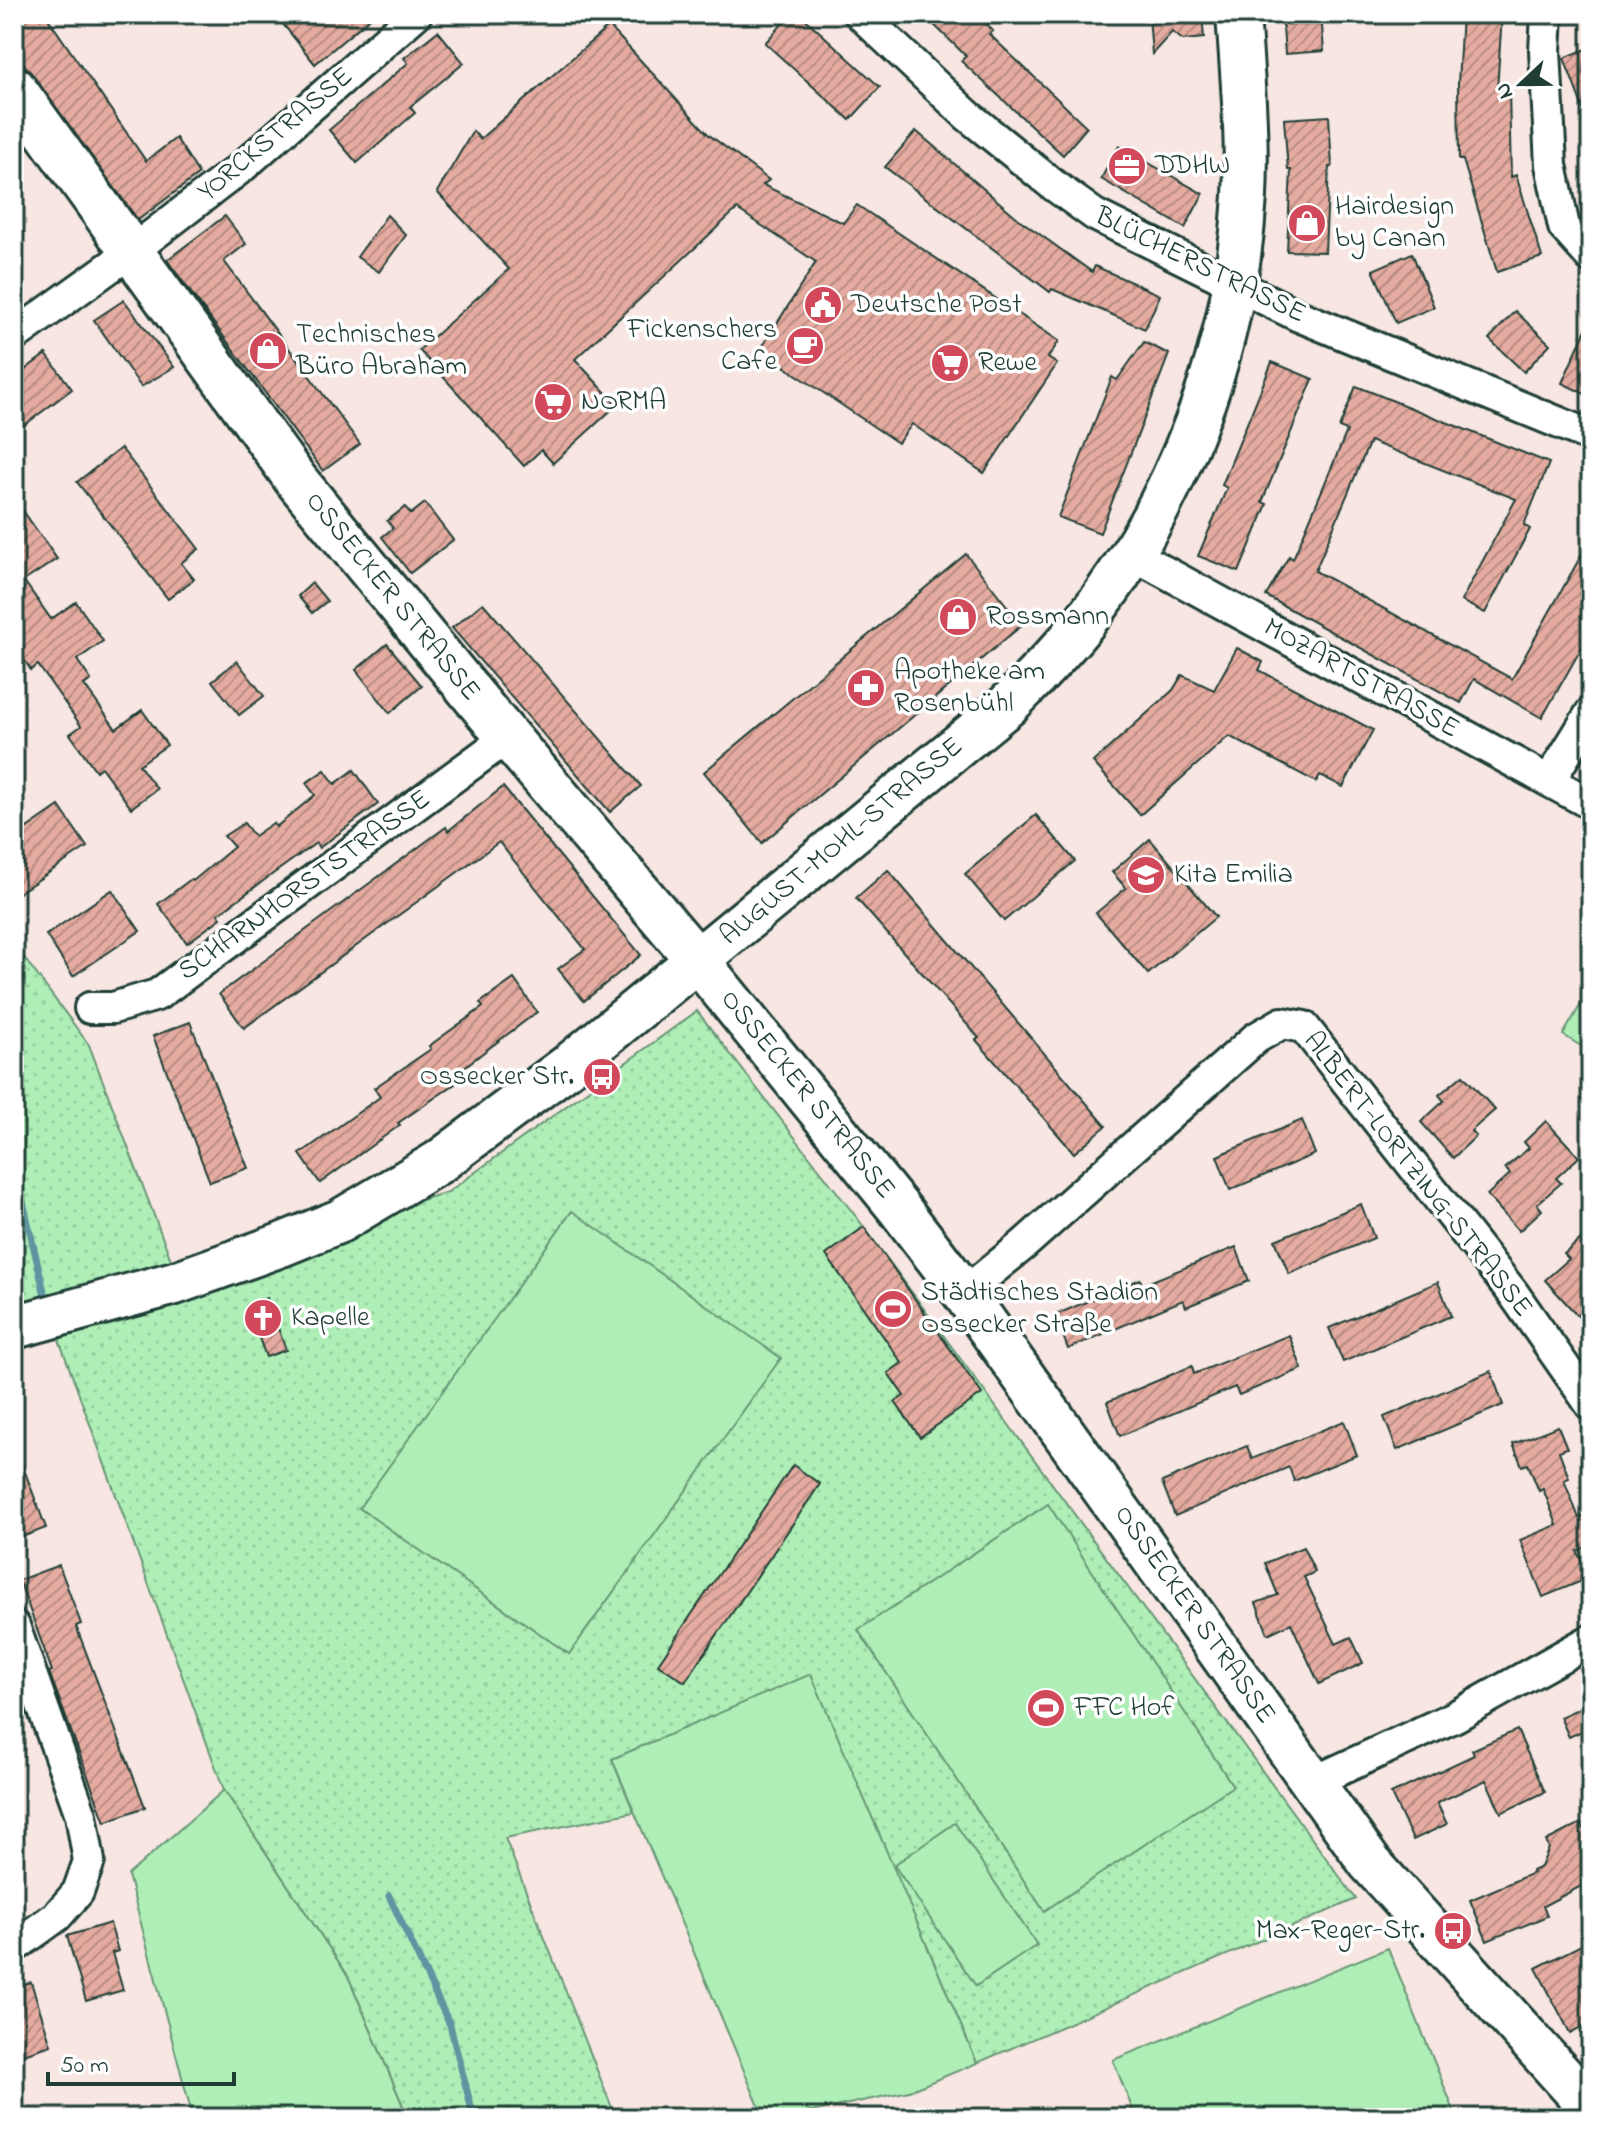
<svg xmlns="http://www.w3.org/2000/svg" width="1605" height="2132" font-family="'Indie Flower',sans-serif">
<defs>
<pattern id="grass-dots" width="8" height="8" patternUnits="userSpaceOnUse" patternTransform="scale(2)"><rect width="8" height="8" fill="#afefb7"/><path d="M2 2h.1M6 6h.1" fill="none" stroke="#96ce9e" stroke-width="1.8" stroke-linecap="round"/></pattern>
<pattern id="building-hatch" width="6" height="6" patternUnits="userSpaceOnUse" patternTransform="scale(2)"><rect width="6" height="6" fill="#e5aba0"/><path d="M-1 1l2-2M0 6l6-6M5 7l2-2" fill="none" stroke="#b98c83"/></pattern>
</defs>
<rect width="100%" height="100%" fill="#f7e6e2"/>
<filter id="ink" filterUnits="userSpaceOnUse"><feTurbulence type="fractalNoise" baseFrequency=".0125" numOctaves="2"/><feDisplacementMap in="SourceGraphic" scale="16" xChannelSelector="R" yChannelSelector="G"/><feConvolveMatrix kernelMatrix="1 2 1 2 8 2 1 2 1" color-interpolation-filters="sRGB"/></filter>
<g filter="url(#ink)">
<path fill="url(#grass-dots)" stroke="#679676" stroke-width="2" d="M14,944L89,1045L176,1273L448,1192L697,1011L864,1227L1356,1899L977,2063L810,1675L612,1759L634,1812L505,1838L616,2118H408L348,1976L224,1790L47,1307L14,1313Z"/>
<g fill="#afefb7" stroke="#679676" stroke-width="2">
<path d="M1591,987V1052L1563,1035Z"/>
<path d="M572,1211L781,1358L569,1654L359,1508Z"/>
<path d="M1048,1504L1233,1786L1044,1911L858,1630Z"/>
<path d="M811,1674L977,2063L909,2091L783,2118H764L612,1759Z"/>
<path d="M224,1790L348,1976L408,2118H193L128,1875Z"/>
<path d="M955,1823L1037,1945L976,1986L894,1865Z"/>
<path d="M1388,1948L1457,2118H1136L1113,2060Z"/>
</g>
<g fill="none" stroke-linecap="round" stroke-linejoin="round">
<g stroke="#5e94a1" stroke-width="7">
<path d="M14,1163L47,1304"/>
<path d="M389,1896L450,2025L474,2118"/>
</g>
</g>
<g fill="url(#building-hatch)" stroke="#1f3d34" stroke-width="2">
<path d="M14,14H45L146,161L176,138L199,174L138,220L14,50Z"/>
<path d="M293,14H375L315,64L282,23Z"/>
<path d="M791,14H800L880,87L850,120L765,43Z"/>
<path d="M923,14H976L993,31L989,34L1087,127L1063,155L961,61L966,56Z"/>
<path d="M1146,14H1202L1204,38L1183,40L1172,32L1152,54L1149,17Z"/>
<path d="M1282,14H1321L1324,51L1285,54Z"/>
<path d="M1462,14L1502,15L1497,90H1509L1511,177L1516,175L1542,257L1497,272L1463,160H1459L1458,83Z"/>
<path d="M609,26L708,134L769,180L763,185L843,223L857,205L1059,341L1048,358L1057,364L984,473L912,424L898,443L760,350L816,262L737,209L575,359L617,405L553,463L541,450L524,466L419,350L509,269L437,192L473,131L480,139Z"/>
<path d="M438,31L464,63L410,107L415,113L357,163L329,130L408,63L404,58Z"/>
<path d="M1591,47V124H1589L1564,58Z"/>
<path d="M1329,116L1332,167H1329L1325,252L1287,251L1291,170H1288L1284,119Z"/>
<path d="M916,131L1020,220L1092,272L1095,266L1160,295L1145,329L1052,289L1050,292L885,167Z"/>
<path d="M1119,146L1203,194L1185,228L1101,179Z"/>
<path d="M387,215L406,235L379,272L357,257Z"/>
<path d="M225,216L246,244L224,261L360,444L323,471L167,260Z"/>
<path d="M1412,253L1434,307L1396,323L1373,270Z"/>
<path d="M124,300L174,367L141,387L94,320Z"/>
<path d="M1515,311L1550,344L1524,372L1489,339Z"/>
<path d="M1591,318V397L1562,383Z"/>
<path d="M1144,342L1169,354L1100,533L1058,517L1112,377L1117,380Z"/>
<path d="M46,354L72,389L14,433V378Z"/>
<path d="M1272,362L1313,379L1262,502L1267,504L1239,572L1198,556L1227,488L1222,485Z"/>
<path d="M1356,386L1549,463L1524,525L1530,529L1485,613L1461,601L1516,499L1370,441L1315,571L1512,679L1591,538V631L1542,718L1474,679L1461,703L1266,596L1289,556L1293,559L1347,431L1339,428Z"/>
<path d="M121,448L199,549L181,563L194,579L168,599L77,482Z"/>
<path d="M14,498L57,559L24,581L51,619L76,602L103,641L77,660L91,680L84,685L116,729L142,710L167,745L139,765L157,789L131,808L101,767L96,771L70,734L81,726L38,665L31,670L14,645Z"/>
<path d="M425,503L453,540L410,573L382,537L393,528L387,521L405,507L411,514Z"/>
<path d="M966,554L1022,625L762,843L704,772Z"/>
<path d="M312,583L327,601L312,613L298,596Z"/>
<path d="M483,603L641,786L610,812L452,628Z"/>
<path d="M387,644L422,686L390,713L356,670Z"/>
<path d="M1237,648L1263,662L1259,670L1373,730L1343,787L1320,775L1316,782L1229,736L1140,815L1093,762L1173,690L1182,675L1214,690Z"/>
<path d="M237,661L264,696L239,715L212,681Z"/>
<path d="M325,770L335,784L354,770L378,804L319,848L316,843L270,876L218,914L221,918L187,943L158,904L191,879L193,881L234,847L224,836L244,823L254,836L273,823L276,827L315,795L306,783Z"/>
<path d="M503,787L641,955L584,1001L558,969L585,949L499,842L244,1028L219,994L446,827L448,831Z"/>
<path d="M59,806L87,847L14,896V837Z"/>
<path d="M1036,815L1075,861L1004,921L965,874Z"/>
<path d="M1150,839L1216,917L1148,974L1096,913L1126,888L1112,872Z"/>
<path d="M888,870L1106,1126L1074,1153L976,1040L979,1038L856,898Z"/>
<path d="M112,890L140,931L73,976L46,935Z"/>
<path d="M514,979L537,1012L451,1077L455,1084L398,1123L400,1125L320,1183L300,1154L380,1097L374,1088L431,1049L429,1046L483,1007L480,1003Z"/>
<path d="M190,1022L248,1168L210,1182L153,1036Z"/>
<path d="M1463,1075L1495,1110L1471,1131L1476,1136L1453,1158L1421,1122L1444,1101L1439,1095Z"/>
<path d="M1302,1120L1315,1154L1230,1190L1217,1156Z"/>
<path d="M1546,1121L1579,1157L1556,1178L1561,1183L1537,1204L1542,1210L1519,1231L1487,1195L1510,1174L1505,1168L1529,1148L1524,1142Z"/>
<path d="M1361,1204L1374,1238L1289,1274L1275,1240Z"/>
<path d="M864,1227L982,1394L920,1437L895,1402L904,1396L888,1373L902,1363L826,1255Z"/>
<path d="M1591,1230V1304L1578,1316L1545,1280L1569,1259L1564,1254Z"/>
<path d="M1236,1247L1249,1281L1186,1307L1183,1300L1068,1349L1055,1315L1140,1279L1142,1285Z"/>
<path d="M1438,1282L1451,1316L1343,1362L1329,1328Z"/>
<path d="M267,1298L286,1350L266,1357L247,1305Z"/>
<path d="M1289,1335L1302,1369L1239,1395L1235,1387L1120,1436L1107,1402L1192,1366L1194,1374Z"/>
<path d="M1491,1371L1503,1405L1397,1450L1384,1417Z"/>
<path d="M1344,1421L1357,1455L1294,1481L1289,1467L1175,1516L1162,1482L1247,1446L1252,1459Z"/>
<path d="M1558,1426L1567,1448L1559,1451L1569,1478L1564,1480L1579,1518L1591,1513V1545L1577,1551L1589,1578L1543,1597L1520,1540L1557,1525L1543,1489L1539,1491L1528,1464L1522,1466L1513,1444Z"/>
<path d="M16,1448L46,1528L14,1540V1449Z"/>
<path d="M793,1465L820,1484L685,1682L658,1664Z"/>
<path d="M1303,1547L1315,1572L1304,1577L1336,1644L1351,1637L1363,1663L1319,1684L1291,1623L1268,1634L1256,1603L1278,1595L1265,1563Z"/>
<path d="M59,1565L81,1624L76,1626L145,1807L105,1822L58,1696L49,1672L52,1671L19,1580Z"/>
<path d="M1591,1703V1727L1569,1737L1560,1717Z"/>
<path d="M1517,1730L1545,1792L1501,1813L1486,1780L1437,1803L1447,1824L1413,1840L1391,1794L1474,1755L1472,1750Z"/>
<path d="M1581,1823L1591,1842V1881L1543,1906L1547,1916L1487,1941L1470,1900L1533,1873L1532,1871L1541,1867L1549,1848L1546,1841Z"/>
<path d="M110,1923L118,1951L112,1953L123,1990L86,2001L67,1936Z"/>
<path d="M1581,1945L1591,1964V2022L1570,2033L1536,1968Z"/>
<path d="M31,1982L51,2045L14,2057V1988Z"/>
</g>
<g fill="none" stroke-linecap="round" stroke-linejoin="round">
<g stroke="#1f3d34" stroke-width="36">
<g id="street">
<path d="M860,14L967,115L1052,184L1095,215L1299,316L1591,436"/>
<path d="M1547,14L1545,51L1551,165L1564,227L1591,257"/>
<path d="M14,336L132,251L243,166L416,14"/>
<path d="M1132,554L1591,804"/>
<path d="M1549,781L1591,713"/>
<path d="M90,1008H113L157,995L508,737"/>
<path d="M964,1293L1022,1246L1256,1038L1282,1023L1304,1027L1513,1293L1591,1405"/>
<path d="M14,1626L81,1815L89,1861L78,1892L57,1916L14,1947"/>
<path d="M1313,1782L1454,1717L1591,1640"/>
</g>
</g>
<g stroke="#1f3d34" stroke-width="48">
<g id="secondary">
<path d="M14,88L296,480L485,710L698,961L897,1206L964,1293L1370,1863L1591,2108"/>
<path d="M14,1327L175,1283L281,1245L340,1221L439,1162L568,1066L1008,705C1033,679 1059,654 1082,625C1178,505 1236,349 1245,196C1248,136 1242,74 1238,14"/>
</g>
</g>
<use href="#street" stroke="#fff" stroke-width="30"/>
<use href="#secondary" stroke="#fff" stroke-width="42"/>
</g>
</g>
<defs>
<g id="office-disc" transform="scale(2)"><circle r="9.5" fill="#d1495b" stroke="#fff"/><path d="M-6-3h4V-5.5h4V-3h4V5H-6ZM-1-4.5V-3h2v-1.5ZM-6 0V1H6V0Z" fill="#fff"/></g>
<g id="shop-disc" transform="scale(2)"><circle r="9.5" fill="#d1495b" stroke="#fff"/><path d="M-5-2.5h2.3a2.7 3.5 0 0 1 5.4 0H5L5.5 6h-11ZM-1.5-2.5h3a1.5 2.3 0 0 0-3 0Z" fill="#fff"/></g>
<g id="civic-disc" transform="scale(2)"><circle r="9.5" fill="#d1495b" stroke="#fff"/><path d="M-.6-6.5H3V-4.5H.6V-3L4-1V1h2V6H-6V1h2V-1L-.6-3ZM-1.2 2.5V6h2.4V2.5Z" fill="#fff"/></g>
<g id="cafe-disc" transform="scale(2)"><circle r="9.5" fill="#d1495b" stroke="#fff"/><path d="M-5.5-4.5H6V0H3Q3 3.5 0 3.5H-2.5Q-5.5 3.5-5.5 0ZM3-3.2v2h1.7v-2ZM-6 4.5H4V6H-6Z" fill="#fff"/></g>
<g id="supermarket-disc" transform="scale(2)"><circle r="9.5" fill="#d1495b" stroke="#fff"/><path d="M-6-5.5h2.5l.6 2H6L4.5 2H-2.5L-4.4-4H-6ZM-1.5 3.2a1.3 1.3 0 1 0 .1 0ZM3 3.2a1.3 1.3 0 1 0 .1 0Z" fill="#fff"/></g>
<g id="pharmacy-disc" transform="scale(2)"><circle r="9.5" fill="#d1495b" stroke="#fff"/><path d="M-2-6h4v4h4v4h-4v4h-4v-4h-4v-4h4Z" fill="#fff"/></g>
<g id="school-disc" transform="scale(2)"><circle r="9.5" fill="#d1495b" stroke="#fff"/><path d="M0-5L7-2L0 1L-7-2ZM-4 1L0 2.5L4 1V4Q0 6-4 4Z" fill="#fff"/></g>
<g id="bus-disc" transform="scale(2)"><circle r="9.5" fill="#d1495b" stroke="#fff"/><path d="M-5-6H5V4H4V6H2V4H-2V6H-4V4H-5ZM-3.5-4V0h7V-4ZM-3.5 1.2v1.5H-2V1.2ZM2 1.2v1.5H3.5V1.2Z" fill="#fff"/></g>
<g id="stadium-disc" transform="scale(2)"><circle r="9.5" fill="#d1495b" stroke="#fff"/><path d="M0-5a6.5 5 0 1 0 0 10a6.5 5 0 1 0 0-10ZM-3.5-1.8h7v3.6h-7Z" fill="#fff"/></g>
<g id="church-disc" transform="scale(2)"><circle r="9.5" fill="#d1495b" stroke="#fff"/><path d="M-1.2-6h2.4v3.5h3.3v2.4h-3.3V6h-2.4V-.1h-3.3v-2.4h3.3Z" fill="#fff"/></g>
</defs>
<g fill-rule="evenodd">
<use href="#office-disc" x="1127" y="166"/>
<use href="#shop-disc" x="1307" y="223"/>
<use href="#civic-disc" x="823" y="305"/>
<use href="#cafe-disc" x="805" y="346"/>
<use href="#shop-disc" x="268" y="351"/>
<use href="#supermarket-disc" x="950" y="363"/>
<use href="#supermarket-disc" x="553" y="402"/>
<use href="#shop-disc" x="958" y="617"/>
<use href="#pharmacy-disc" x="866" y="688"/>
<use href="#school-disc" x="1146" y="875"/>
<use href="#bus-disc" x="602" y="1077"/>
<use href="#stadium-disc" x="893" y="1309"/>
<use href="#church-disc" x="263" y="1318"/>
<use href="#stadium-disc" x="1046" y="1708"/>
<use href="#bus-disc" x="1453" y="1931"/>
</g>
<g text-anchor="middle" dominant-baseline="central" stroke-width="7" stroke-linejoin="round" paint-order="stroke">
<g font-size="28" fill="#1f3d34" stroke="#fff">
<text transform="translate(276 135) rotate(-40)">YORCKSTRASSE</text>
<text transform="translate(1200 266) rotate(26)">BLÜCHERSTRASSE</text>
<text transform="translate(392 597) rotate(51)">OSSECKER STRASSE</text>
<text transform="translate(1361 679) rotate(29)">MOZARTSTRASSE</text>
<text transform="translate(842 842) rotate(-40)">AUGUST-MOHL-STRASSE</text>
<text transform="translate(305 886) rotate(-36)">SCHARNHORSTSTRASSE</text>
<text transform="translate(807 1095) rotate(51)">OSSECKER STRASSE</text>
<text transform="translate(1417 1175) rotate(52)">ALBERT-LORTZING-STRASSE</text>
<text transform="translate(1194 1615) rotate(55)">OSSECKER STRASSE</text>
</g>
<g font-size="28" fill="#1f3d34" stroke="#fff" text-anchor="start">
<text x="1155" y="166">DDHW</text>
<text x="1335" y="207">Hairdesign<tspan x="1335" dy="32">by Canan</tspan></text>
<text x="851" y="305">Deutsche Post</text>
<text x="777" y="330" text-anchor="end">Fickenschers<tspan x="777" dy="32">Cafe</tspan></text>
<text x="296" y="335">Technisches<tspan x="296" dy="32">Büro Abraham</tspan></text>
<text x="978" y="363">Rewe</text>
<text x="581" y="402">NORMA</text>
<text x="986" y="617">Rossmann</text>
<text x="894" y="672">Apotheke am<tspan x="894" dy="32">Rosenbühl</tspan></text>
<text x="1174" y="875">Kita Emilia</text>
<text x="574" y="1077" text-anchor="end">Ossecker Str.</text>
<text x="921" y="1293">Städtisches Stadion<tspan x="921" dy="32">Ossecker Straße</tspan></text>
<text x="291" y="1318">Kapelle</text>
<text x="1074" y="1708">FFC Hof</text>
<text x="1425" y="1931" text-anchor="end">Max-Reger-Str.</text>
</g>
</g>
<rect width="1605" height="2132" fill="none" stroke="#fff" stroke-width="48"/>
<rect x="24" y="24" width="1557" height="2084" fill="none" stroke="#1f3d34" stroke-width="3" filter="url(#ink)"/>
<g transform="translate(1521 84) rotate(248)" stroke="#ffffff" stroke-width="6" paint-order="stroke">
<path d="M0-6L14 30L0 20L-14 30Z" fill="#1f3d34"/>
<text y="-12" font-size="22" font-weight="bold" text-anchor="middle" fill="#1f3d34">N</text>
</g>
<path d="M48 2072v12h186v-12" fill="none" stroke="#1f3d34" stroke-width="4"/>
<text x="60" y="2072" font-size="24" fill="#1f3d34" stroke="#ffffff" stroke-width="6" paint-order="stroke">50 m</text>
</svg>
